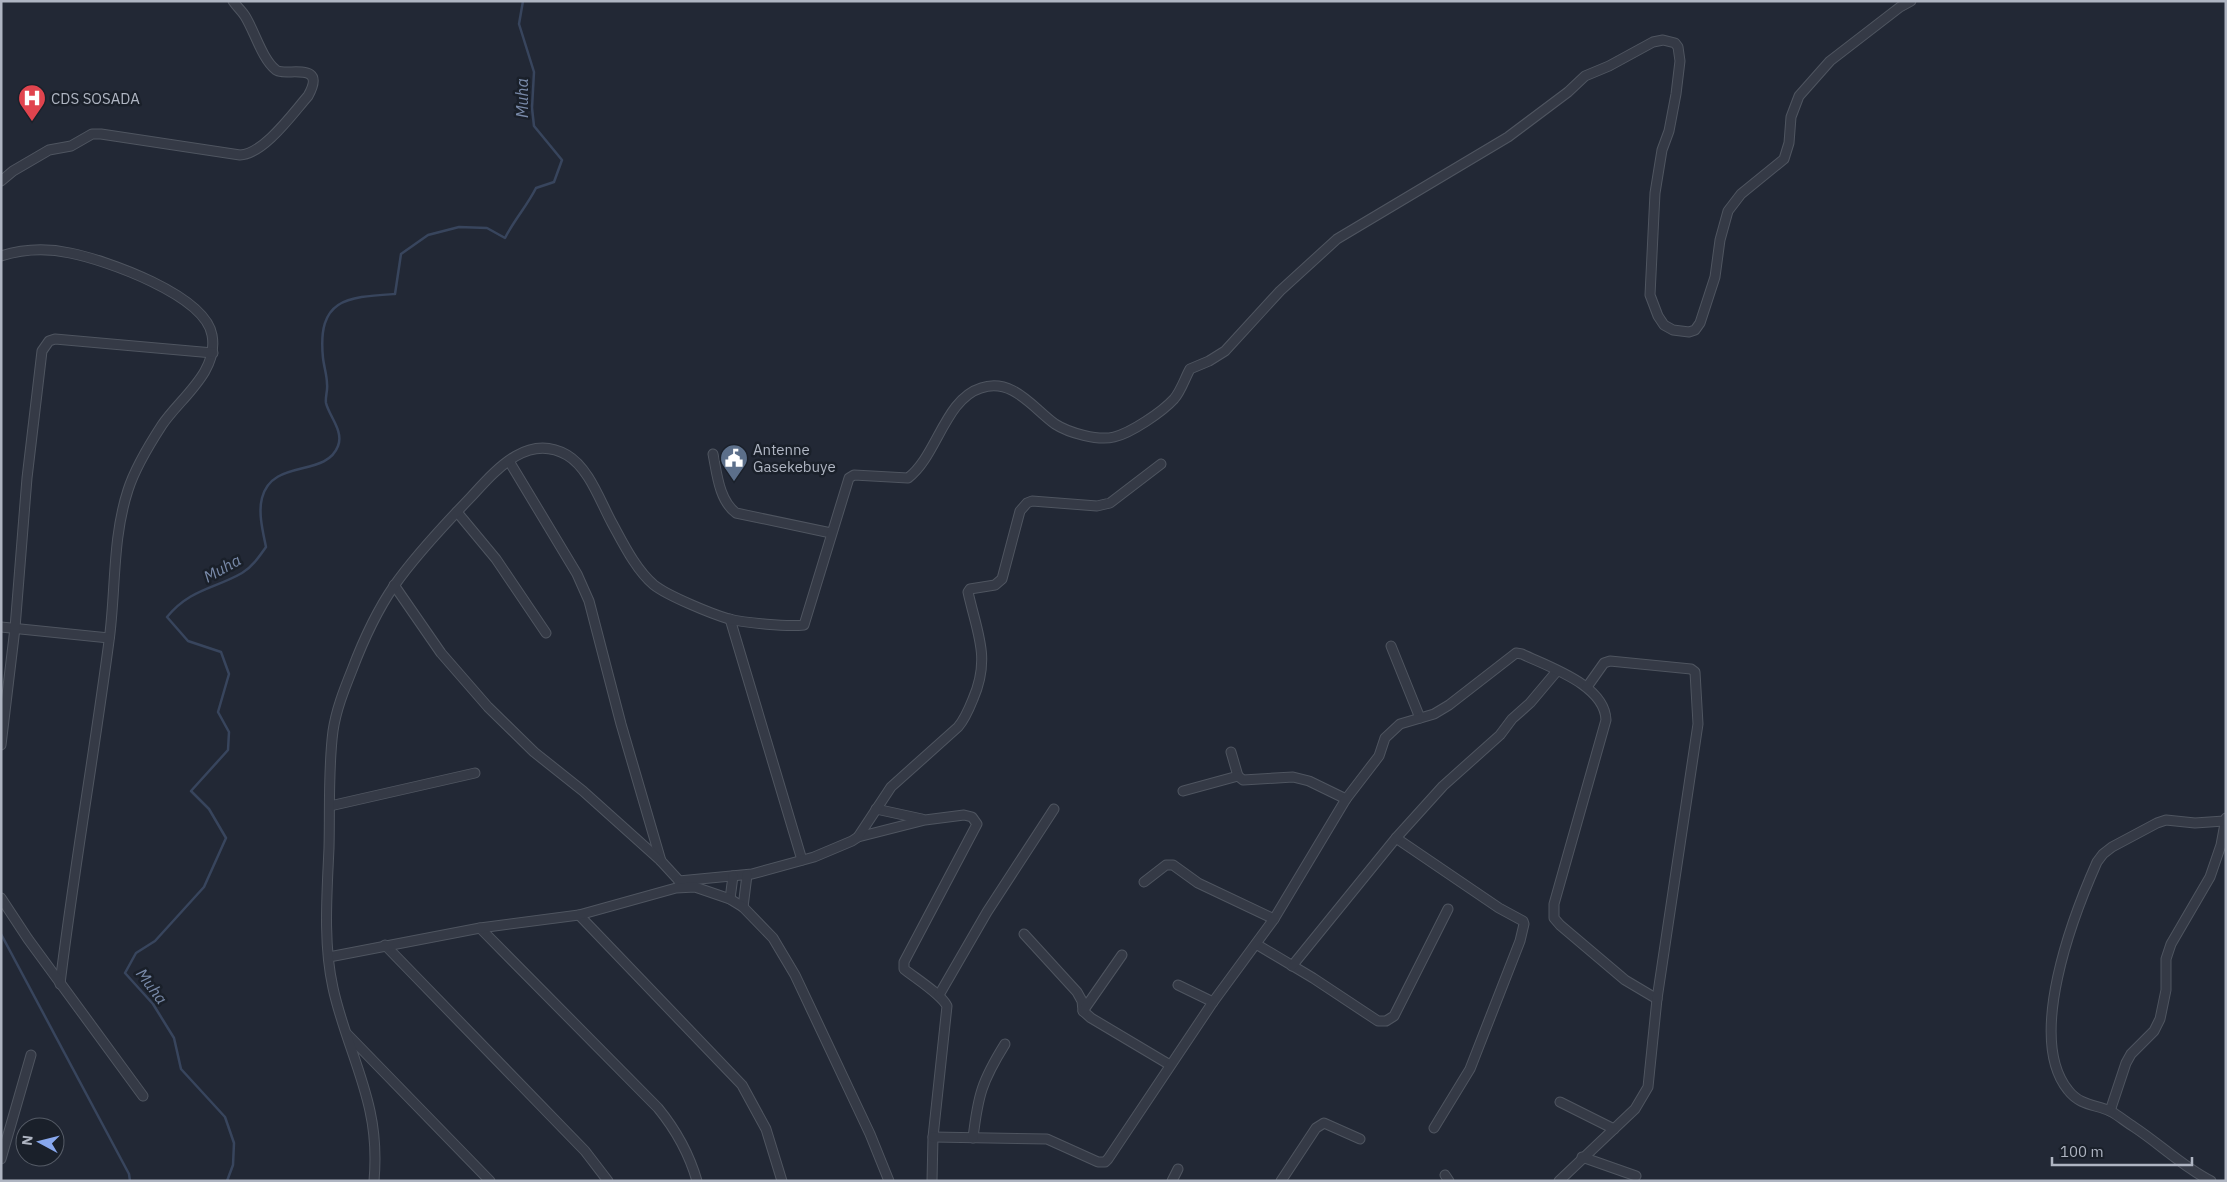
<svg xmlns="http://www.w3.org/2000/svg" width="2227" height="1182" font-family="'IBM Plex Sans',sans-serif">
<rect width="100%" height="100%" fill="#222835"/>
<g fill="none" stroke-linecap="round" stroke-linejoin="round">
<g stroke="#38455d" stroke-width="2.5">
<path d="M1,934L129,1174L130,1181"/>
<path d="M227,1181L233,1165L234,1143L225,1117L181,1069L174,1038L153,1004L125,973L136,953L155,941L204,887L226,838L209,809L191,791L228,750L229,732L218,712L229,674L221,652L188,641L167,617C190,589 214,589 242,573C252,567 259,557 266,547C263,532 258,513 262,498C272,458 326,478 338,446C344,431 329,416 326,403C325,397 328,390 327,384C327,375 324,367 323,358C317,298 347,297 395,294L401,254L428,235L459,227L487,228L505,238C514,220 527,206 536,188L554,182L562,160L534,126L532,108L534,72L519,24L523,1"/>
</g>
<g stroke="#4f5560" stroke-width="11">
<g id="street">
<path d="M1,181L13,171L49,150L71,146L92,134H101L240,155C264,154 293,113 308,96C328,60 285,77 276,70C262,59 255,32 245,16C242,11 237,7 233,1"/>
<path d="M1,256C23,249 47,248 70,253C106,260 205,295 212,335C219,372 180,398 162,425C149,445 135,468 128,490C112,539 116,591 109,641C94,755 74,869 60,984"/>
<path d="M713,454C717,474 719,500 736,513L831,533"/>
<path d="M509,461L577,574L589,601L621,724L661,861"/>
<path d="M457,512L496,559L546,633"/>
<path d="M394,585L441,653L488,707L534,752L583,791L661,861L683,885"/>
<path d="M730,619L802,860"/>
<path d="M1,627L109,638"/>
<path d="M1391,646L1420,718"/>
<path d="M1,745L15,628L27,478L42,351L49,341L55,339L213,353"/>
<path d="M1231,752L1238,776"/>
<path d="M1183,791L1238,776L1243,780L1293,777L1309,781L1346,799"/>
<path d="M330,806L475,773"/>
<path d="M876,809L922,819"/>
<path d="M858,837L925,820L964,815L972,817L977,824L904,962V969C915,978 941,994 947,1006L933,1137L932,1181"/>
<path d="M1396,838L1499,908L1523,921L1524,924L1520,941L1470,1069L1434,1128"/>
<path d="M679,881L752,874L814,857L852,841L858,837L891,787L958,727C965,719 969,709 973,699C991,658 977,633 968,592L970,589L995,585L1002,579L1020,511L1027,503L1032,501L1097,506L1110,503L1161,464"/>
<path d="M1144,882L1166,865H1173L1198,883L1274,919"/>
<path d="M1,898L28,939L143,1096"/>
<path d="M730,899L733,876"/>
<path d="M743,907L747,875"/>
<path d="M579,915L742,1085L766,1129L782,1181"/>
<path d="M480,928L658,1108C676,1130 689,1153 697,1181"/>
<path d="M1024,934L1077,992L1082,1001L1083,1011L1091,1018L1170,1065"/>
<path d="M1256,944L1313,978L1378,1021H1386L1394,1016L1448,909"/>
<path d="M385,945L585,1151L608,1181"/>
<path d="M329,957L480,928L579,915L676,888L695,887L730,899L743,907L773,938L795,975L870,1134L889,1181"/>
<path d="M1292,966L1396,838L1443,786L1500,735L1512,719L1530,703L1557,671"/>
<path d="M1178,985L1213,1002"/>
<path d="M939,995L987,912L1054,809"/>
<path d="M1083,1011L1122,955"/>
<path d="M347,1034L490,1181"/>
<path d="M1560,1102L1614,1129"/>
<path d="M2110,1111L2126,1063L2131,1054L2154,1031L2160,1019L2166,990V959L2171,944L2210,877L2221,845L2226,818"/>
<path d="M933,1137L1047,1139L1098,1162H1105L1108,1159L1213,1002L1274,919L1346,799L1379,756L1385,738L1400,724L1434,714L1449,705L1516,653L1522,654C1549,667 1605,685 1606,720L1554,904V918L1560,925L1625,980L1657,999"/>
<path d="M973,1138C978,1095 982,1081 1005,1044"/>
<path d="M1582,1157L1636,1176"/>
<path d="M1,1159L31,1055"/>
<path d="M1445,1175L1449,1181"/>
<path d="M374,1181C376,1158 375,1134 370,1111C361,1069 342,1030 333,988C323,943 327,893 329,848C330,810 328,769 333,731C336,710 344,690 352,670C363,641 376,612 394,586C414,557 445,524 470,498C495,471 527,432 567,455C589,468 600,501 612,523C623,543 636,570 654,585C668,596 712,614 729,619C746,623 787,627 804,625L849,478L854,475L908,478C937,456 945,399 981,388C1012,377 1033,408 1055,424C1069,433 1098,441 1114,437C1131,433 1162,412 1174,399C1181,391 1185,378 1190,369L1209,361L1225,351L1280,291L1337,239L1508,137L1568,92L1585,76L1609,66L1653,42L1663,40L1675,43L1678,47L1680,61L1676,94L1669,131L1662,150L1655,193L1650,295L1658,316L1664,325L1673,330L1689,332L1695,330L1700,323L1715,277L1720,240L1728,211L1741,194L1784,159L1789,143L1791,117L1799,96L1830,61L1900,7L1911,1"/>
<path d="M1172,1181L1178,1169"/>
<path d="M1281,1181L1316,1128L1324,1123L1360,1139"/>
<path d="M1559,1181L1635,1109L1648,1087L1657,999L1698,724L1695,672L1691,669L1610,661L1604,663L1587,687"/>
<path d="M2211,1181C2183,1167 2160,1144 2134,1127C2126,1122 2119,1116 2112,1112C2097,1104 2081,1107 2068,1090C2026,1038 2073,916 2097,862L2103,854L2112,847L2157,823L2166,820L2195,823L2224,821"/>
</g>
</g>
<use href="#street" stroke="#353a46" stroke-width="9"/>
</g>
<defs>
<g id="hospital-pin" transform="scale(1.4375)"><path d="M0 17L-7.5 6A9.5 9.5 0 1 1 7.5 6Z" fill="#e0444e" stroke="#1a202a"/><path d="M-5-5h3v3.5h4V-5h3V5h-3V1.5h-4V5h-3Z" fill="#fff"/></g>
<g id="civic-pin" transform="scale(1.4375)"><path d="M0 17L-7.5 6A9.5 9.5 0 1 1 7.5 6Z" fill="#5c6f8a" stroke="#1a202a"/><path d="M-.6-6.5H3V-4.5H.6V-3L4-1V1h2V6H-6V1h2V-1L-.6-3ZM-1.2 2.5V6h2.4V2.5Z" fill="#fff"/></g>
</defs>
<g fill-rule="evenodd">
<use href="#hospital-pin" x="32" y="98"/>
<use href="#civic-pin" x="734" y="458"/>
</g>
<g text-anchor="middle" dominant-baseline="central" stroke-width="5" stroke-linejoin="round" paint-order="stroke">
<g font-size="15" fill="#afb5c2" stroke="#1a202a" text-anchor="start">
<text x="51" y="98">CDS SOSADA</text>
<text x="753" y="449">Antenne<tspan x="753" dy="17">Gasekebuye</tspan></text>
</g>
<g font-size="16" font-style="italic" fill="#798aa9" stroke="#1a202a">
<text transform="translate(522 98) rotate(-90)">Muha</text>
<text transform="translate(222 568) rotate(-29)">Muha</text>
<text transform="translate(152 986) rotate(53)">Muha</text>
</g>
</g>
<rect width="2227" height="1182" fill="none" stroke="#afb5c2" stroke-width="5"/>
<g transform="translate(40 1142) rotate(277)"><circle r="24" fill="#1a202a" stroke="#565c67"/>
<path d="M0-4L9 19L0 12L-9 19Z" fill="#88a8ee"/>
<text y="-8" font-size="14" font-weight="bold" text-anchor="middle" fill="#afb5c2">N</text>
</g>
<path d="M2052 1157v8h140v-8" fill="none" stroke="#afb5c2" stroke-width="2.5"/>
<text x="2060" y="1157" font-size="15" fill="#afb5c2" stroke="#1a202a" stroke-width="4" paint-order="stroke">100 m</text>
</svg>
